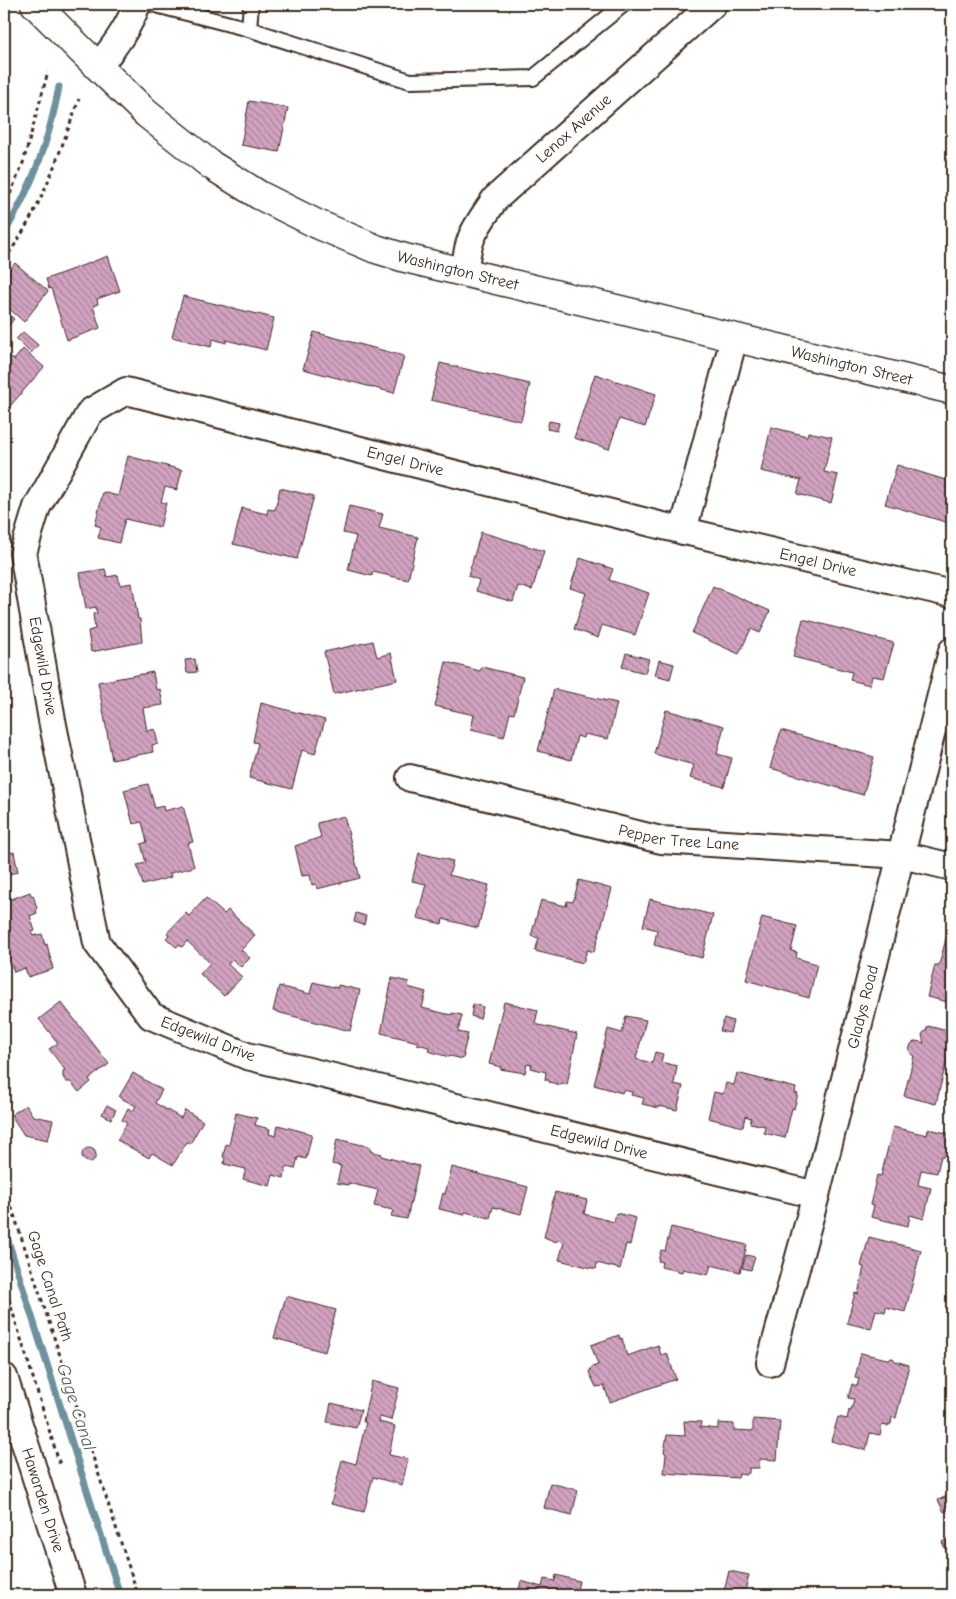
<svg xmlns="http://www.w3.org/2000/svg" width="956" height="1599" font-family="'Comic Neue',sans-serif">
<defs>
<pattern id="building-back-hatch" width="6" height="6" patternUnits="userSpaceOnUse" patternTransform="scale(1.25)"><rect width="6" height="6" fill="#d2a2c1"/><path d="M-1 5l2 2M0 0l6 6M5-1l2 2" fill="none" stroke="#ac849c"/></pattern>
</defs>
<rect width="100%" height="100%" fill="#fff"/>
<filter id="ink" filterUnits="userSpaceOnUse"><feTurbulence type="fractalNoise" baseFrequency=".02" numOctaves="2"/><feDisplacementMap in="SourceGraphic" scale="10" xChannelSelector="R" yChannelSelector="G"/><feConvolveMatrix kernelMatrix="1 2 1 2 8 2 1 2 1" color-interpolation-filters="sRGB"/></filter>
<g filter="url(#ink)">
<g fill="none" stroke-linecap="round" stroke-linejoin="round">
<g stroke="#6e929d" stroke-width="7">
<path d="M4,234C33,184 48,145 59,87"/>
<path d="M4,1228L120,1595"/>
</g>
</g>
<g fill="url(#building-back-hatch)" stroke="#3b2a1e">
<path d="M286,4H348V9L286,6Z"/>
<path d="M249,101L288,108L279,152L241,145Z"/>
<path d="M108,256L120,291L97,299L98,304L93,306L100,328L67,340L51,288L49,289L46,279Z"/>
<path d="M15,263L48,291L24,322L4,304V276Z"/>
<path d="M183,296L274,318L266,350L226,340V343L213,339L211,347L172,337Z"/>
<path d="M4,310L14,319L4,331Z"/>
<path d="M23,332L38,345L31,353L16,339Z"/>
<path d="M314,332L404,356L394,393L303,369Z"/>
<path d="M23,349L44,367L4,413V351L14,360Z"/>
<path d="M440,363L530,384L521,421L431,400Z"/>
<path d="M595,374L656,394L645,427L619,419L609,449L574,438Z"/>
<path d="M549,421L559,423L557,431L547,429Z"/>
<path d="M771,427L807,436L808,432L832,437L824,472L838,475L831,503L797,494L801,480L761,471Z"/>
<path d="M128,456L182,470L177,490L165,487L161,502L166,503L160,527L125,519L119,543L98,538L101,527L95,525L103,492L118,496Z"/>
<path d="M897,465L952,482V524L885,504Z"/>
<path d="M280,488L314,496L297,559L233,544L242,508L267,514L268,509L275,510Z"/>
<path d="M349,506L383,514L379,528L418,537L408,580L373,572L372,576L348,570L356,536L343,533Z"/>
<path d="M481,532L544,551L532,590L518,586L513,602L476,591L479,580L468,576Z"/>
<path d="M580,558L613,569L609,580L649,593L635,635L602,625L598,638L574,629L586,593L570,588Z"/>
<path d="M105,569L107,577L118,575L120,585L132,583L138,619H140L142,642L91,652L88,631L95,629L93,614L97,613L96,607L86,609L80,573Z"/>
<path d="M713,586L770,611L760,633L751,629L739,654L692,633Z"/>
<path d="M803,619L894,643L884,678L872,676L870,685L850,680L852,672L793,657Z"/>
<path d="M373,641L377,657L391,653L397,680L334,694L324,652Z"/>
<path d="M626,653L649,659L645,673L622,667Z"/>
<path d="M195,659L197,672L187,673L185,660Z"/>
<path d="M659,660L674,664L670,679L655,675Z"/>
<path d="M446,662L480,671L482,667L523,677L514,714L510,713L504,737L471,729L474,715L435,706Z"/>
<path d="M153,672L156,690L160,689L163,705L143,708L147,731L155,729L158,744L152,745L153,752L112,760L98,682Z"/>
<path d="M554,689L617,703L608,739L584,734L583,738L577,736L571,760L538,751Z"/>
<path d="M261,703L325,720L315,754L302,750L292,789L249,778L258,743L253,742Z"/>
<path d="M666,710L724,726L717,754L732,758L724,787L690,778L694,765L654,754Z"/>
<path d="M781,730L874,757L863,795L770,768Z"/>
<path d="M148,784L155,808L163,806L164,811L183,806L193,842L188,843L194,867L170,873L171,877L143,885L137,865L146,863L141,844L147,842L142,822L133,824L124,790Z"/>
<path d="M4,789L11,822L4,824Z"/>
<path d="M344,816L360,878L317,889L316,884L312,885L310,875L302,876L295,846L321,837L317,823Z"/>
<path d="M4,852V854L14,852L18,872L4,875Z"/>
<path d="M419,853L453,861L449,875L489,885L478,928L443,919L442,924L417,918L426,884L412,881Z"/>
<path d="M579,880L612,889L594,952L587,950L583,963L535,951L539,938L531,936L541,900L566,906L567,901L573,902Z"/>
<path d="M30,892L31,896L33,895L37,908L36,909L37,913L30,916L35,931L32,932L33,936L42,934L45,945L47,944L53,969L28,977L25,968L14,972L11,963L4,965V902Z"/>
<path d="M206,898L224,914L228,910L255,935L241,950L250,958L241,967L232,959L228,964L242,977L224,996L200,974L210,963L187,941L182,947L179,945L176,947L166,938L169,935L167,933L186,913L189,916Z"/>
<path d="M650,899L713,915L702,958L654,945L657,930L643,926Z"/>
<path d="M356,913L366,916L364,925L354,922Z"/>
<path d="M952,916V1003L927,997L935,965H939Z"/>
<path d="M762,917L797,926L791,951L797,952L796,958L817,964L809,998L746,980Z"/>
<path d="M392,978L409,982L408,987L426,992L422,1008L451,1015L452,1013L462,1015L458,1032L468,1034L463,1054H464L463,1059L450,1056L449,1057L428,1051L429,1047L417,1044L418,1042L381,1033Z"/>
<path d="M313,982L338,988V985L360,990L350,1031L273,1011L279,986L310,994Z"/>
<path d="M61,1002L109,1064L89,1079L91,1082L79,1092L71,1082H66L63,1077V1071L65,1070L49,1049L58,1043L39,1019Z"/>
<path d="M504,1002L538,1010L535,1024L577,1034L567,1085L561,1083V1085L549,1082V1080H545L546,1072L531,1068L532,1065L527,1064L525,1073L500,1069L501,1067L489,1064Z"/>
<path d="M473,1004L483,1007L480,1019L471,1016Z"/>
<path d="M626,1016L646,1020L636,1059L652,1063L655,1052L663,1054L661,1062L677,1066L674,1084L683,1086L677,1110L659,1106V1108L642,1104L644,1098L631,1095L632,1092L623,1090L622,1093L594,1085L608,1029L622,1033Z"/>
<path d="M724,1018L733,1021L730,1033L720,1031Z"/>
<path d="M928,1026L952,1032V1052L949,1051L936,1104L904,1096L914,1056L912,1055L909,1050L911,1044L916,1041L924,1043L922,1035L923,1033L926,1031Z"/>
<path d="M133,1073L162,1090L155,1103L181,1118L185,1110L203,1121L190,1144L187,1142L173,1165L152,1153L149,1158L117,1140L127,1123L122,1120L128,1108L133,1111L136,1106L119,1097Z"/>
<path d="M737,1073L796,1088L795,1093L798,1094L794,1109L792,1108L785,1138L764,1133L765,1126L750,1123L751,1118L745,1116L743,1127L708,1118L714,1092L723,1094L726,1083L734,1085Z"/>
<path d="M26,1105L33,1116L53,1120L48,1140L24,1135L11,1115Z"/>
<path d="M107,1105L116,1110L111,1119L102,1114Z"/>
<path d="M236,1113L257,1118L255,1125L270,1129L269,1134L276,1136L278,1125L312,1134L306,1159L298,1157L295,1169L286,1167L284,1178L273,1175L270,1186L243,1179L246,1169L224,1164L225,1158L223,1157L226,1144L229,1145Z"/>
<path d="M893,1127L927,1135L928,1129L952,1134L946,1157L941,1156L937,1173L921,1170L918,1185L931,1188L924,1219L910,1215L908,1226L871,1217L874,1206L870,1205L877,1175L881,1176Z"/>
<path d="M337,1139L371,1147L370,1151L382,1154L381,1156L419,1166L407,1219L391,1216L393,1210L374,1206L378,1190L348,1183V1185L337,1183L341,1166L332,1164Z"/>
<circle cx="89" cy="1155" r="7"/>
<path d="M452,1167L528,1187L521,1214L493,1207L490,1218L465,1212L464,1215L439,1209L443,1193L445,1194Z"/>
<path d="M555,1192L587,1200L584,1214L614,1222L616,1213L636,1218L630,1245L626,1244L620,1269L597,1263L596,1269L559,1260L564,1242L558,1240L556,1242L544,1237Z"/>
<path d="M671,1227L747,1245L740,1272L711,1265L708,1275L683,1269L682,1272L661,1267L662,1262L658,1261L661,1250L665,1251Z"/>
<path d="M869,1237L921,1250L905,1312L886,1307L885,1312L876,1310L871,1329L847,1323L855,1293L858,1294L864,1267L861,1266Z"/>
<path d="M746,1255L755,1257L751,1270L742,1268Z"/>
<path d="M286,1296L336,1310L325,1352L274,1338Z"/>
<path d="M619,1335L620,1339L622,1338L627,1356L658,1345L661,1355L667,1353L676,1379L610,1402L604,1386L596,1387L589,1372L592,1367L598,1365L591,1345Z"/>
<path d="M861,1353L887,1359L893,1358L895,1361L909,1365L896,1418L892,1417L891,1424L887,1426L882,1425L880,1435L870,1433L866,1450L831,1441L838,1417L847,1419L849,1410L851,1411L854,1399L848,1398L852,1384L857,1386L859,1379L855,1378Z"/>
<path d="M372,1381L399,1388L391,1420L380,1417L379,1422L395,1426L389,1455L408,1459L402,1485L373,1477L364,1512L331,1504L342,1460L356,1464L366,1422H363L365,1412Z"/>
<path d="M331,1403L361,1410L356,1428L327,1422Z"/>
<path d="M753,1419L780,1421L777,1460L760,1459L759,1468H749V1473L745,1475L739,1474L738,1478L664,1473L666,1454L664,1452L667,1435L685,1436L684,1421L701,1422L700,1427L718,1429V1423L734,1424V1430L753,1431Z"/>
<path d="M952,1481V1508L944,1512L938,1500L952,1494L947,1484Z"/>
<path d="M550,1483L578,1490L572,1515L544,1508Z"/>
<path d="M952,1537V1560L951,1561L942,1542Z"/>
<path d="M729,1571L749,1575L744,1595H723Z"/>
<path d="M556,1575L579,1581L576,1595H518L521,1581L542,1587L544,1579L555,1581Z"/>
</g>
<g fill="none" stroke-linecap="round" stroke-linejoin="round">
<g stroke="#3b2a1e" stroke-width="18">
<g id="service">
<path d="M152,4L249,29L410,81L533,78L624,4"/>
<path d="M249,29L251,4"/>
</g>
</g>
<g stroke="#3b2a1e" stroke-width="30">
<g id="minor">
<path d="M98,67C114,47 129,27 137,4"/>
<path id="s1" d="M465,272C467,236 476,228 495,199L713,4"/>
<path d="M683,531L734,338"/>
<path id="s2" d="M410,778L661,840L902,855L952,867"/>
<path id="s3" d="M816,1195L247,1056L151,1016L97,943L52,720L23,553L37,507L90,412L126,391L659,525L952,594"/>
<path id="s4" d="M770,1363L816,1195L952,651"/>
<path id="s5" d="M4,1377L73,1595"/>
</g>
</g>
<g stroke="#3b2a1e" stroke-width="31">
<g id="secondary">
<path id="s6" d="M35,4L83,52L147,114L211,165L259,195L317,224L376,249L405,258L952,390"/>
</g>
</g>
<g stroke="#3b2a1e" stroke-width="3" stroke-dasharray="4 4" stroke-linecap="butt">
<path d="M4,209L23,163L48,72"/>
<path d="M4,260C40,213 59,154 79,99"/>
<path d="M4,1184L138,1595"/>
<path d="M4,1284L60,1465"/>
</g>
<use href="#service" stroke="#fff" stroke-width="14"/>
<use href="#minor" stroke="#fff" stroke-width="26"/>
<use href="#secondary" stroke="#fff" stroke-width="28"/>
</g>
</g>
<g text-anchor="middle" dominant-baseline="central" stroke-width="5" stroke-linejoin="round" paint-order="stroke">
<g font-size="16" fill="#3b2a1e" stroke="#fff">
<text stroke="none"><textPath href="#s1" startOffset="186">Lenox Avenue</textPath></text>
<text stroke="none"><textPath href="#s6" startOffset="509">Washington Street</textPath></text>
<text stroke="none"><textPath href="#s6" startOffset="914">Washington Street</textPath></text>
<text stroke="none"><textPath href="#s3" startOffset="1664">Engel Drive</textPath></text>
<text stroke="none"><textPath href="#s3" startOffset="2089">Engel Drive</textPath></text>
<text transform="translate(43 666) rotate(80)">Edgewild Drive</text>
<text stroke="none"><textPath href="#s2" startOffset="276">Pepper Tree Lane</textPath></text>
<text stroke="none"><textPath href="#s4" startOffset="368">Gladys Road</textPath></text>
<text transform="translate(208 1039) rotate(21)">Edgewild Drive</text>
<text transform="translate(599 1142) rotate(14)">Edgewild Drive</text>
<text transform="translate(50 1286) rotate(72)">Gage Canal Path</text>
<text stroke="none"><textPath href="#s5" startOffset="129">Hawarden Drive</textPath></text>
</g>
<g font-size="18" font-style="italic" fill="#545e5d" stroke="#fff">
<text transform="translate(76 1407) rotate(72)">Gage Canal</text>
</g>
</g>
<rect width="956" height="1599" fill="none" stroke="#fff" stroke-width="20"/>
<rect x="10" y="10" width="936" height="1579" fill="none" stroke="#3b2a1e" stroke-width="2" filter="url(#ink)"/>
</svg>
